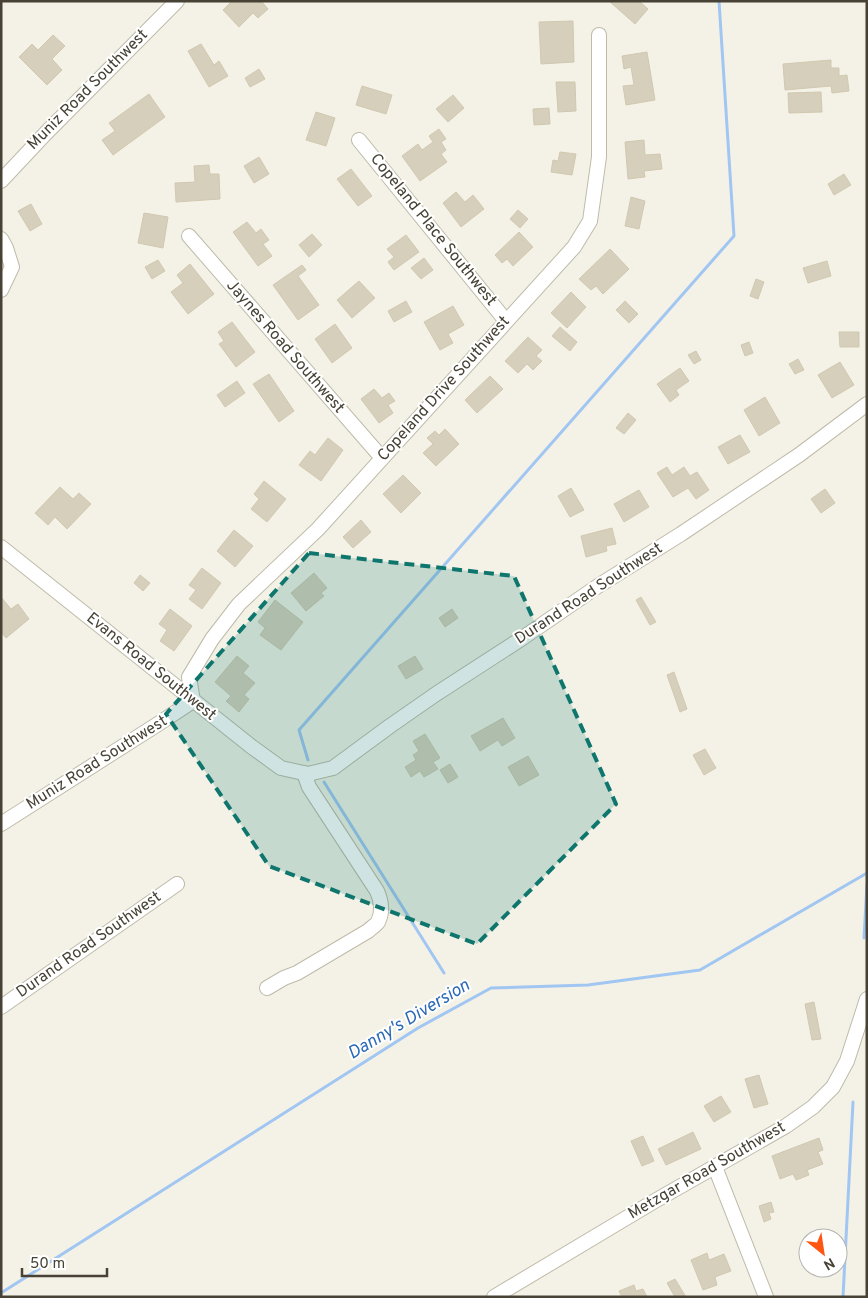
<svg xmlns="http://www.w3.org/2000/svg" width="868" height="1298" font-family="Overpass,sans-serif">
<rect width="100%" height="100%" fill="#f4f2e7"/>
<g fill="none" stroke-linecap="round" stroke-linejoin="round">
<g stroke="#a1c6f2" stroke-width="3">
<path d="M308,760L299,730L734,236L719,1"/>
<path d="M324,782L444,973"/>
<path d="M864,938L867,884"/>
<path d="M1,1293L418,1028L491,988L588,985L700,970L867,873"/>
<path d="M843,1297L853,1102"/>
</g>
</g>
<g fill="#d6cfbc" stroke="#d1c8af">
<path d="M232,1H263L262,2L268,9L258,18L253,13L239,27L223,10Z"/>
<path d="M609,1H639L648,9L635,24Z"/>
<path d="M573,21L574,62L541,64L539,22Z"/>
<path d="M53,35L65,46L52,59L62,70L47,85L19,57L32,44L38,50Z"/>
<path d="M201,44L214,65L219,61L228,76L209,87L188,51Z"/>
<path d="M647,52L655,100L626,105L623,86L634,85L631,67L624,69L622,56Z"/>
<path d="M831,60V68H839V76L847,75L849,91L832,93L831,86L785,90L783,64Z"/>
<path d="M259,69L265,79L250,87L245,78Z"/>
<path d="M556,82H575L576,111L558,112Z"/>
<path d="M362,86L392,95L386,114L356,105Z"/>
<path d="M821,92L822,112L789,113L788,93Z"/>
<path d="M149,94L165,117L113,155L102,140L115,131L109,123Z"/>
<path d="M453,95L464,108L448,122L436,109Z"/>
<path d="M549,108L550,124L534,125L533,109Z"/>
<path d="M316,112L335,118L326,146L306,140Z"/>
<path d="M439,129L446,139L441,142L446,150L441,154L447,162L420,181L402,156L418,144L422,150L433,142L429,136Z"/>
<path d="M644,140L645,155L660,154L662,169L644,171L645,177L628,179L625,142Z"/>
<path d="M560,152L576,154L572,175L551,172L553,160L558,161Z"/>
<path d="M259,157L269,174L254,183L244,166Z"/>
<path d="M209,165L210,174H219L220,199L176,202L175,183L195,182L194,166Z"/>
<path d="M351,169L372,196L358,206L337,179Z"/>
<path d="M844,174L851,185L834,195L828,184Z"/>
<path d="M456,192L465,202L473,195L484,209L461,227L443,203Z"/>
<path d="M631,197L645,201L639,229L625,226Z"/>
<path d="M31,204L42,224L30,231L18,211Z"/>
<path d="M518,210L528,219L520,228L510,219Z"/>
<path d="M144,213L168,217L163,248L138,243Z"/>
<path d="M247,222L256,233L261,229L269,240L263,244L272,256L258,266L233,232Z"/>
<path d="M519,232L533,247L513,266L507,259L502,263L495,255Z"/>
<path d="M312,234L322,245L309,257L299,245Z"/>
<path d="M406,235L419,252L394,270L388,262L394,257L387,249Z"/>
<path d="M610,249L629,269L603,294L596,286L591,290L579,279Z"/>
<path d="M424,258L433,270L421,279L411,268Z"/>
<path d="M158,260L165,271L152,279L145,267Z"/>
<path d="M827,261L831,276L808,283L803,268Z"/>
<path d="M190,264L214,294L188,314L171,292L183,283L177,275Z"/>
<path d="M302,265L306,270L298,276L319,305L298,320L273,285Z"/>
<path d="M756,279L764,282L758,299L750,296Z"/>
<path d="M359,281L375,298L352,318L337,300Z"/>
<path d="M571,292L586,307L567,328L551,313Z"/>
<path d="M406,301L412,312L394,322L388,311Z"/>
<path d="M625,301L638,314L629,323L616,310Z"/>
<path d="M453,306L464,325L448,334L453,343L440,350L424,322Z"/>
<path d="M232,322L255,352L236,367L219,344L224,341L218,332Z"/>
<path d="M335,324L352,348L332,363L315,339Z"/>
<path d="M560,327L577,342L570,351L552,336Z"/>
<path d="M839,332H859V347H840Z"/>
<path d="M528,337L542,350L536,356L542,361L533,370L527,364L518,373L505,361Z"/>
<path d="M749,342L753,353L745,356L741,345Z"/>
<path d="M696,351L701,360L694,364L688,355Z"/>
<path d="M798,359L804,370L795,374L789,364Z"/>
<path d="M840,362L854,385L832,398L818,375Z"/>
<path d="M680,368L689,381L676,390L679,395L670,402L657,384Z"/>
<path d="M269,374L294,411L279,422L253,384Z"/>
<path d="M490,376L503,389L477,413L465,400Z"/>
<path d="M237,381L245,393L225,407L217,395Z"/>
<path d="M374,389L382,398L389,393L395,401L388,405L393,413L379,423L361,399Z"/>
<path d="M765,397L780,423L759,436L744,410Z"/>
<path d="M628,413L636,420L624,434L616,428Z"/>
<path d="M445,429L459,444L436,466L423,453L433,444L427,438L435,431L439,435Z"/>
<path d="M740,435L750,452L728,464L718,447Z"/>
<path d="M328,438L343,450L321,481L299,465L310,451L315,455Z"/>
<path d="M667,467L672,475L684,467L690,476L697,472L709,490L696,499L688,488L673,497L657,473Z"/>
<path d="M403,475L421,493L401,513L383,494Z"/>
<path d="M264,481L286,499L267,522L251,509L259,499L254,494Z"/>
<path d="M60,487L73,499L79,493L91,504L67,529L55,517L48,525L35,513Z"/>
<path d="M571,488L584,510L570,517L558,496Z"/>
<path d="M825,489L835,503L821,513L811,499Z"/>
<path d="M639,490L649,507L624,522L614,504Z"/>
<path d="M361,520L371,532L353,548L343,537Z"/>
<path d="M612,528L616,544L606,546L607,551L586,557L581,536Z"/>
<path d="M234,530L253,546L235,567L217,551Z"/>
<path d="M202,568L221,583L202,609L189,599L196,590L189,585Z"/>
<path d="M314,573L327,588L321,593L324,596L306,611L291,593Z"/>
<path d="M140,575L150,583L143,591L134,583Z"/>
<path d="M1,597L11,609L18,604L29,619L6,638L1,632Z"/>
<path d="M641,597L656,622L650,625L636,600Z"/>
<path d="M275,600L303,622L281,650L260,635L265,628L258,622Z"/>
<path d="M170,609L192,626L174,651L160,641L167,630L159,624Z"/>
<path d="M452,609L458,618L445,627L439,618Z"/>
<path d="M237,656L249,666L243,673L255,683L244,695L249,699L239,712L226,701L231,696L215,682Z"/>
<path d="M415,656L423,669L406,679L398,666Z"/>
<path d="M674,672L687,709L680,712L667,675Z"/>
<path d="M503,718L515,738L502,746L498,740L480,751L471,736Z"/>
<path d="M425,734L440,758L433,762L438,769L424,777L420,771L411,777L405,767L416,760L413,755L419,751L413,741Z"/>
<path d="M705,749L716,768L704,775L693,755Z"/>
<path d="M528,756L539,775L519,786L508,767Z"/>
<path d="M450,764L458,777L448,783L440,770Z"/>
<path d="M814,1002L821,1039L812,1040L805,1004Z"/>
<path d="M759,1075L768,1104L754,1108L745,1079Z"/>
<path d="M721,1096L731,1112L714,1122L704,1106Z"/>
<path d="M693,1132L701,1149L666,1165L658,1149Z"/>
<path d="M643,1136L654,1161L642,1166L631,1141Z"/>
<path d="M819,1138L823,1150L818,1152L823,1164L807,1170L809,1175L796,1180L793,1174L780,1179L772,1156Z"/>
<path d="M771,1202L774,1212L769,1213L771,1219L764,1222L759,1206Z"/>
<path d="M707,1253L709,1260L724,1254L731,1271L715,1277L717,1285L703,1290L691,1260Z"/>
<path d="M675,1279L686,1297H675L667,1283Z"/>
<path d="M634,1285L636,1291L643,1289L647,1297H622L619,1291Z"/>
</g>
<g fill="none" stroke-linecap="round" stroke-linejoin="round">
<g stroke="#bfbba9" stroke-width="16">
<g id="minor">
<path d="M359,140L506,321"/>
<path d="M1,181L46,133L177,1"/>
<path d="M189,236L382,458"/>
<path d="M1,239L6,248L12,267L1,290"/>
<path d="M1,547L252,747L281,768L308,774L333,768L390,726L436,694L524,637L598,586L681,534L799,455L867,404"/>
<path d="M1,824L158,724L193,701L189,677L212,639L239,604L318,529L574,247L590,221L599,157V35"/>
<path d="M267,988L284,978L297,973L368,931C371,928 376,925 378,922C383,912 381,900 377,891L309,787L304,773"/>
<path d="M1,1007L177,884"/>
<path d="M715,1167L766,1297"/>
<path d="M494,1297L653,1202L786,1126L813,1107L833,1087L847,1061L867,999"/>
</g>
</g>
<use href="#minor" stroke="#fff" stroke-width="14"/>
</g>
<path fill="#0f766e" fill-opacity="0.2" stroke="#0f766e" stroke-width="4" stroke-dasharray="10 6" stroke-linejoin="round" d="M309,553L514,576L616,804L477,944L269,866L166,714Z"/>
<g text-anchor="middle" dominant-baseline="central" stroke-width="4" stroke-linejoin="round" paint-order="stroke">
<g font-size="16" fill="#474235" stroke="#fff">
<text transform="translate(88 90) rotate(-45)">Muniz Road Southwest</text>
<text transform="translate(433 230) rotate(51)">Copeland Place Southwest</text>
<text transform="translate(285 347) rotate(49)">Jaynes Road Southwest</text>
<text transform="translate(444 389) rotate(-48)">Copeland Drive Southwest</text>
<text transform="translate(589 594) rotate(-33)">Durand Road Southwest</text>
<text transform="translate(151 667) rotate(39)">Evans Road Southwest</text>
<text transform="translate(97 763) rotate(-32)">Muniz Road Southwest</text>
<text transform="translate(89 945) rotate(-35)">Durand Road Southwest</text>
<text transform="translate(707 1171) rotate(-30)">Metzgar Road Southwest</text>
</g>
<g font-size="18" font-style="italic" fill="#2b69b6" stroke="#fff">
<text transform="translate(409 1020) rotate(-31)">Danny's Diversion</text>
</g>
</g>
<rect width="868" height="1298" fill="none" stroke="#474235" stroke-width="5"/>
<g transform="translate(823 1253) rotate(150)"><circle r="24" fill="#ffffff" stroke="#b5b3ae"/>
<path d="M0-4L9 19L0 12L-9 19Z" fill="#ff5612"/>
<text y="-8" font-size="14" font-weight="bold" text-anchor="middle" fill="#474235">N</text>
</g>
<path d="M22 1268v8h85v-8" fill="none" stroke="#474235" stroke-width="2.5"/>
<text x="30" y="1268" font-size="15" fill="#474235" stroke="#ffffff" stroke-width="4" paint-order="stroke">50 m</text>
</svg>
